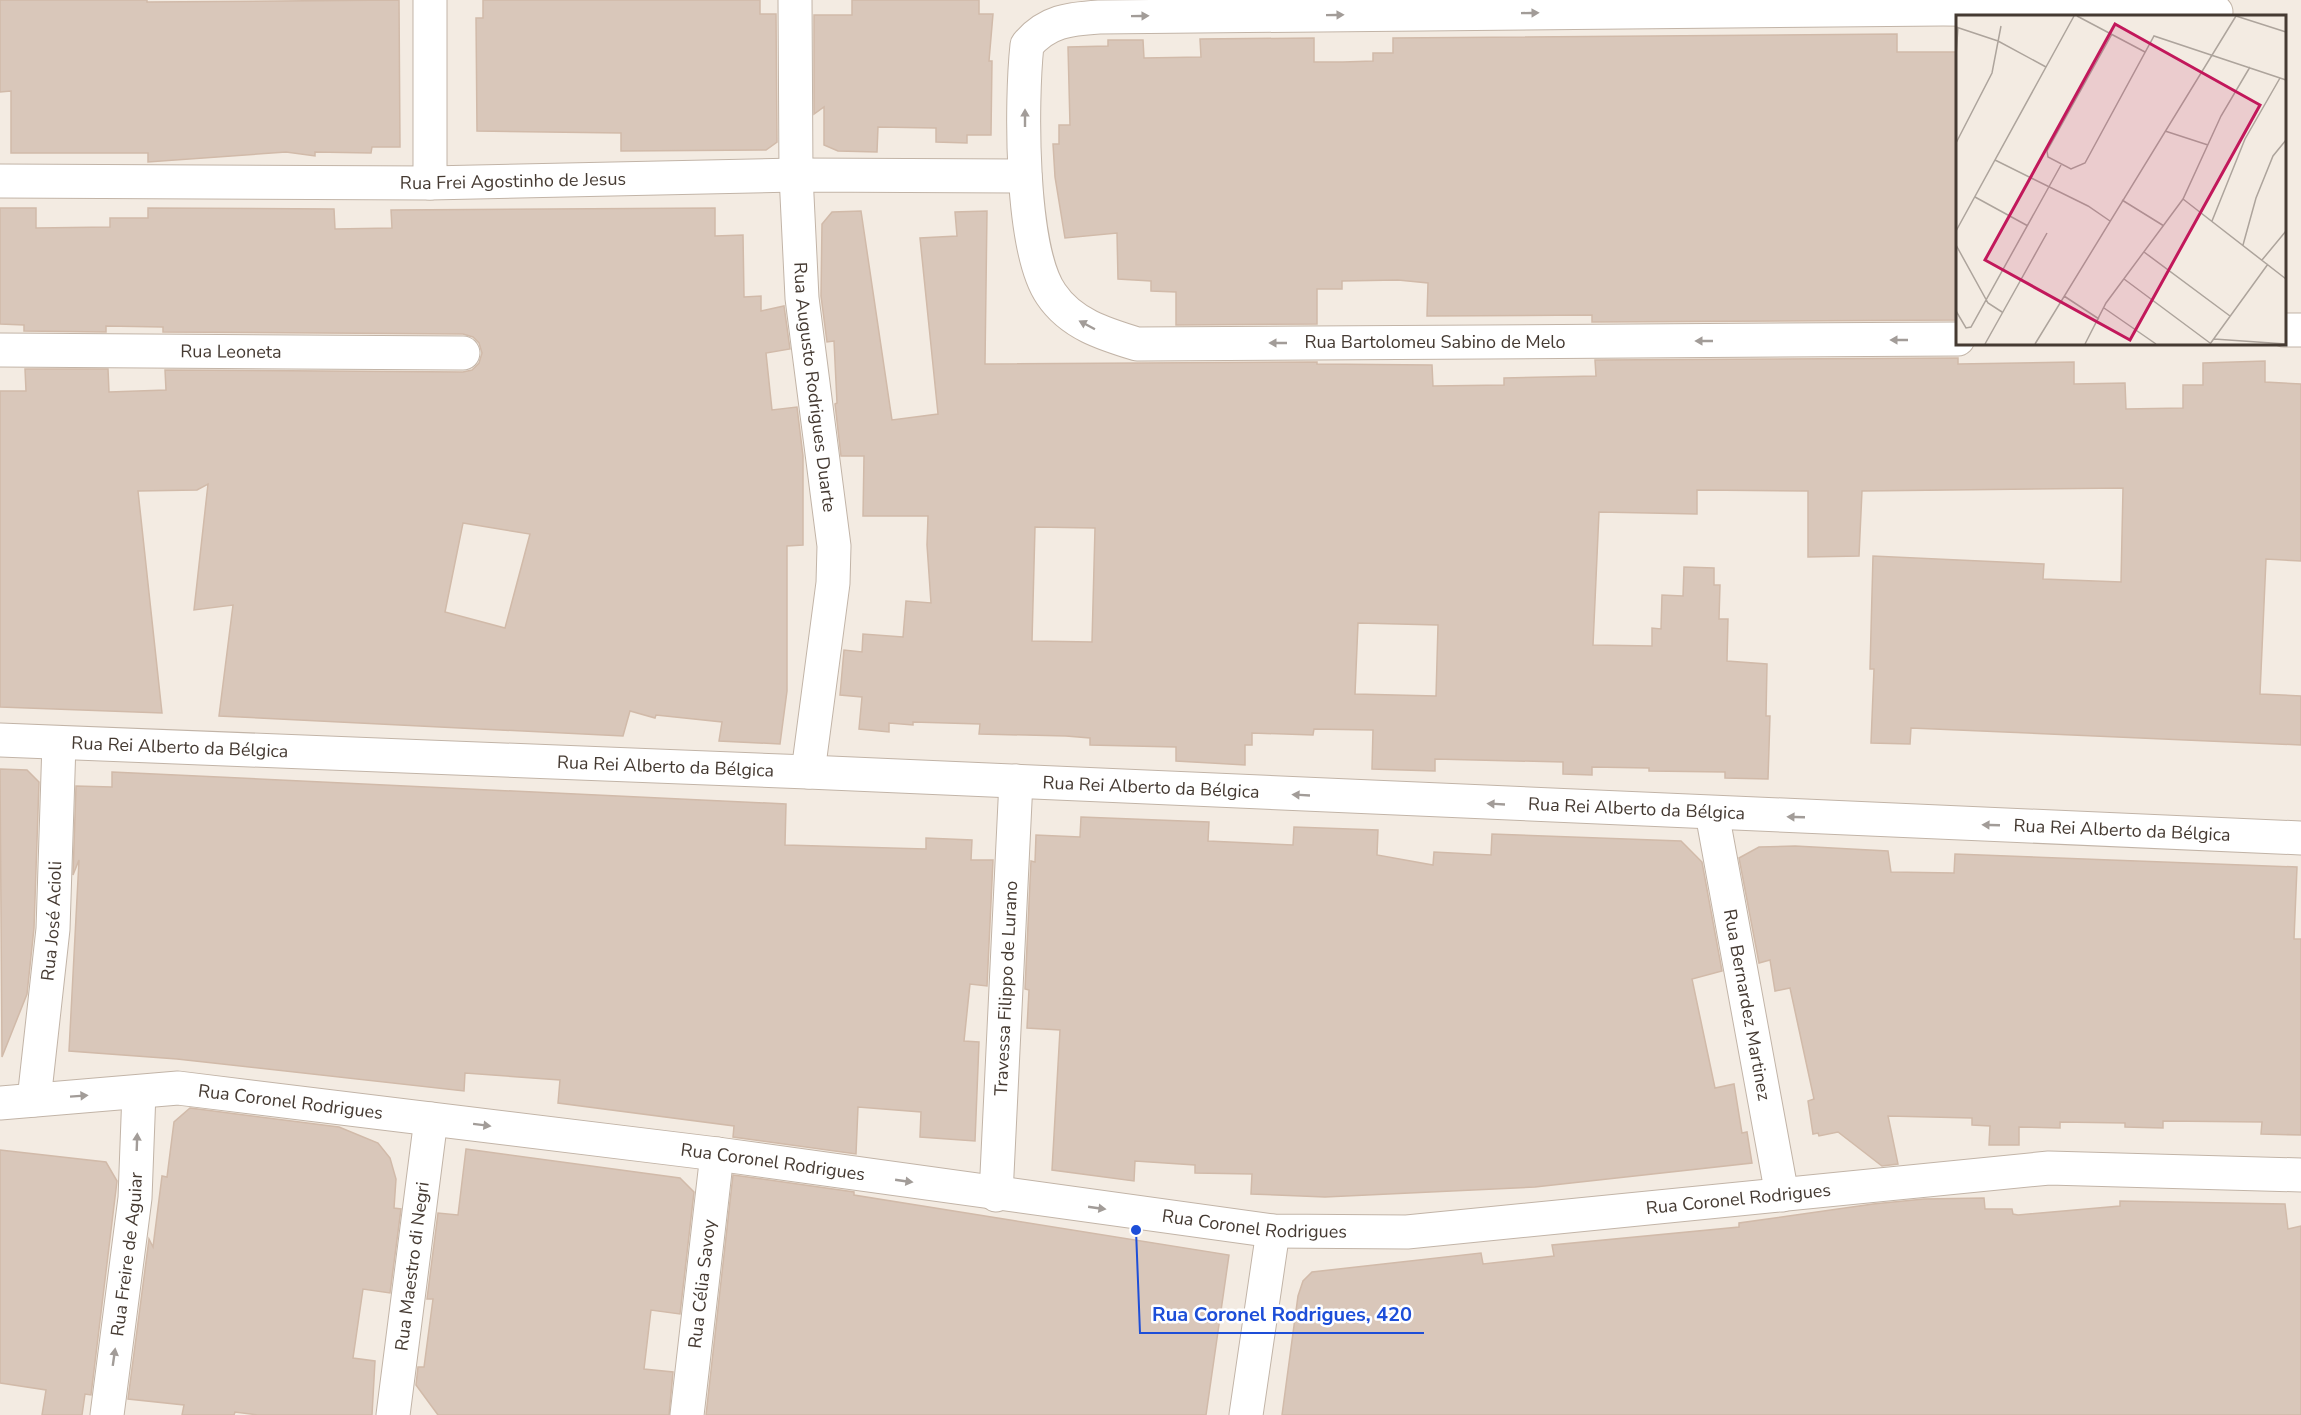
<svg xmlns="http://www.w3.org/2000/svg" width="2301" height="1415" font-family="'Nunito Sans',sans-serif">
<rect width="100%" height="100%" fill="#f3ebe2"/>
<g fill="#d9c7ba" stroke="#d1baa9" stroke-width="1.5" fill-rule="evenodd">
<path d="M0,0H147V2L399,0L400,147H372L371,153L315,152V156L286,152L148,162V153H11V91L0,92Z"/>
<path d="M483,0H760V14H776L777,142L766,150L621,151V133L477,131L476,18H483Z"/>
<path d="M852,0H979V14H993L989,61H992L991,135H967V143L936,142V128L878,127L877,152L838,151L824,145V107L814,114V15H852Z"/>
<path d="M1897,34V52H1958V320L1592,322V315L1427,316L1428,283L1398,280L1342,281V289H1317V324L1176,325V292L1151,291V281L1118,279L1117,233L1065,238L1055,177L1053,144H1059V125H1070L1068,47L1108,46V40H1143L1144,58L1201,57L1200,39L1314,38V62H1343L1373,61V53H1393V38Z"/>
<path d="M0,208H36V228L110,227V218H148V208L334,209L335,229L392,228L391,210L715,208V236L743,235L744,297L761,296V311L784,306L790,349L766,353L772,410L797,407L803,456V545L787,546V691L780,744L719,741L722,722L656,715L655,718L630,711L623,736L219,716L233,605L194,610L208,484L197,490L138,491L162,713L0,707V391H26L25,369H108L109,392L166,390L165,370L463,372L472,370L479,363L482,353L479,343L473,337L463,334L163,332V327L106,326V332L24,331V325L0,324ZM463,523L530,534L505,628L445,612Z"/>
<path d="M861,211L892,420L938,414L920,238L957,236L955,212L987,211L985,364L1317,362V364L1432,365L1433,386L1504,385V378L1596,376L1595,360L1958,358V364L2074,362V384L2125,383L2126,409L2183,408V385H2203V363L2265,361V382L2301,384V561L2266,559L2260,694L2301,696V745L1911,728L1910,744L1871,743L1874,669H1870L1873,556L2044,564L2043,579L2121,582L2123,488L1862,491L1859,556L1808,557V491L1697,490V514L1599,512L1593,645L1652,646V628L1661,629L1662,595L1683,596L1684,567L1714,568V585H1720L1719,619H1728L1727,661L1767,664L1766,716H1770L1768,779L1725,778V772L1649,771V768L1592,767V775L1563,774V762L1435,759V771L1372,769L1373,730L1314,729L1313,735L1252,733V745H1245V765L1176,761V747L1090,745V738L1066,736L979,734L980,724L913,722V725L889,723V732L859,729L862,697L840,695L844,650L862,652L863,634L903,637L906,601L931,603L927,545L928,516H863L864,456H841L835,404L837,403L834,341L827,342L821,296L822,224L832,212ZM1035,527L1095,528L1092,642L1032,641ZM1358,623L1438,625L1436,696L1355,694Z"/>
<path d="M0,769L27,770L39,782L34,928L27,994L2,1057Z"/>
<path d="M112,772L786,804L785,845L926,849V838L972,840L971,860H993L987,986L970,984L964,1041L979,1042L975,1141L920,1137L921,1112L858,1107L856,1154L733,1137L734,1126L558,1103L560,1080L465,1073L464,1091L177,1059L69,1051L79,860L73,875L76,786L112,787Z"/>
<path d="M1081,817L1209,822L1208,841L1293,845L1294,827L1378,830L1377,855L1433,865L1434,852L1491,855L1492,834L1681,841L1702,862L1722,971L1692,979L1715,1088L1734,1084L1742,1133L1747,1132L1752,1163L1535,1187L1325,1197L1251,1194L1252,1174L1195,1173V1165L1135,1161L1134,1181L1052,1170L1060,1030L1027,1028L1029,990L1025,989L1031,861L1035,862L1036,835L1080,837Z"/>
<path d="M1795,846L1888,851L1891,872L1954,873L1955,854L2297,867L2294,939H2301V1135L2261,1134L2262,1122L2163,1121V1128L2125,1127V1123L2060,1122V1128L2019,1127V1145H1989L1990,1126L1972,1125V1118L1888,1116L1898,1164L1882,1166L1838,1132L1819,1136L1818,1133L1813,1134L1808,1101L1814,1099L1790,988L1775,991L1770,960L1759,963L1739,858L1759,847Z"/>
<path d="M190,1108L339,1127L378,1143L390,1158L396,1179L394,1208L401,1209L390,1293L363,1289L353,1358L375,1361L372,1415H258L235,1412L234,1415H182L184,1405L128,1399L149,1239L153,1247L162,1176L167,1177L174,1122Z"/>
<path d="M466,1149L680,1178L694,1192L680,1314L651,1310L644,1369L673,1372L669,1415H438L416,1385L418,1367H424L433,1299H427L438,1213L458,1215Z"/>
<path d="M0,1150L106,1162L117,1181L91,1395L85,1394L82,1415H42L46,1390L0,1383Z"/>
<path d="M733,1175L854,1192V1195L1229,1255L1206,1415H706Z"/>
<path d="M1984,1198L1985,1209H2012L2013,1214L2018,1215L2120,1206V1201L2285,1204L2288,1229L2301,1226V1415H1282L1298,1296L1303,1281L1312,1272L1481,1253L1483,1264L1554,1256L1552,1245L1739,1227V1223L1873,1204L1924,1199Z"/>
</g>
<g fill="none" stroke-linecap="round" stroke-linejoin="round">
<g stroke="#c2b4a7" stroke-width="35">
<g id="minor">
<path d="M430,0V183"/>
<path id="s1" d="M795,0L796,175L802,298L834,546L833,583L808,772"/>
<path id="s2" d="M0,181L430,183L796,175L1025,176"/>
<path d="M2284,330H2301"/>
<path d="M1958,339L1137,344C1104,334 1071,324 1051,294C1020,249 1021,101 1027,45C1047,21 1069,19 1099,17L1943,9L2216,12"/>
<path id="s3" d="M0,350L463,353"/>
<path id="s4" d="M0,740L808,772L2301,838"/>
<path id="s5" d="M1712,813L1782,1195"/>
<path id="s6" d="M34,1100L53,929L59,743"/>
<path id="s7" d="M0,1103L178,1088L717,1154L1273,1231L1407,1232L2049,1168L2301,1175"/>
<path id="s8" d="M996,1195L1016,781"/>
<path id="s9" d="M107,1415L135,1198L139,1092"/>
<path id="s10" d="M393,1415L431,1119"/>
<path id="s11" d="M687,1415L717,1154"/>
<path d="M1246,1415L1273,1231"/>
</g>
</g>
<use href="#minor" stroke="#fff" stroke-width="33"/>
</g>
<defs><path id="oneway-solid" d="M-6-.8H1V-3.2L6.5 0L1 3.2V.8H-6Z" transform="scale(1.5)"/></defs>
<g fill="#a29c98">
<use href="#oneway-solid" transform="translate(1530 13) rotate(-1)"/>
<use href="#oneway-solid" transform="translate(1335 15) rotate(-1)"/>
<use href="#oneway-solid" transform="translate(1140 16) rotate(-1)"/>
<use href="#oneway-solid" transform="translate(1025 118) rotate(-90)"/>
<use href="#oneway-solid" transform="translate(1087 325) rotate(-152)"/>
<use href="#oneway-solid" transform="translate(1899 340) rotate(180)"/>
<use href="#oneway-solid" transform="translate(1704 341) rotate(180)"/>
<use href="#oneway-solid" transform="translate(1278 343) rotate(180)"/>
<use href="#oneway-solid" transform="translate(1301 795) rotate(-177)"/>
<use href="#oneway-solid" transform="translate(1496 804) rotate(-177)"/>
<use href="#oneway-solid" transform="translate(1796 817) rotate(-178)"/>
<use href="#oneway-solid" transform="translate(1991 825) rotate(-178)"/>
<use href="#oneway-solid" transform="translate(79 1096) rotate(-4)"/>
<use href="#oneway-solid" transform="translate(482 1125) rotate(7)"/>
<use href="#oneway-solid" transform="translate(137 1142) rotate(-88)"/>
<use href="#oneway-solid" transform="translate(904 1181) rotate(8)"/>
<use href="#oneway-solid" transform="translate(1097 1208) rotate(8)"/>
<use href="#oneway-solid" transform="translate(114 1357) rotate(-82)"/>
</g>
<g text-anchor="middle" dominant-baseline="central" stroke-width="5" stroke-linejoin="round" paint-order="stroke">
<g font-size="18" fill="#453a32" stroke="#fff">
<text stroke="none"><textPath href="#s2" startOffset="513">Rua Frei Agostinho de Jesus</textPath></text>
<text x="1435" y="342">Rua Bartolomeu Sabino de Melo</text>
<text stroke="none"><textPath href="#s3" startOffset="231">Rua Leoneta</textPath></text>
<text stroke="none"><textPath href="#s1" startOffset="388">Rua Augusto Rodrigues Duarte</textPath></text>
<text stroke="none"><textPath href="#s4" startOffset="180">Rua Rei Alberto da Bélgica</textPath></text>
<text stroke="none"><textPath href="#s4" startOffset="666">Rua Rei Alberto da Bélgica</textPath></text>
<text stroke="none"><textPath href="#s4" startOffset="1152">Rua Rei Alberto da Bélgica</textPath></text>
<text stroke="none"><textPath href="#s4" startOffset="1638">Rua Rei Alberto da Bélgica</textPath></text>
<text stroke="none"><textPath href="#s4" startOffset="2124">Rua Rei Alberto da Bélgica</textPath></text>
<text stroke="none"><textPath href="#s6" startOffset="180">Rua José Acioli</textPath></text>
<text stroke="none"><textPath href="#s8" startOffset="207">Travessa Filippo de Lurano</textPath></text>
<text stroke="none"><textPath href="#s5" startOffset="195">Rua Bernardez Martinez</textPath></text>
<text stroke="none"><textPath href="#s7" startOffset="292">Rua Coronel Rodrigues</textPath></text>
<text stroke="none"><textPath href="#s7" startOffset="778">Rua Coronel Rodrigues</textPath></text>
<text stroke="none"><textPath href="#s7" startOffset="1750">Rua Coronel Rodrigues</textPath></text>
<text stroke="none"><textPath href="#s7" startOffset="1264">Rua Coronel Rodrigues</textPath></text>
<text stroke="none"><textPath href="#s9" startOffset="162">Rua Freire de Aguiar</textPath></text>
<text stroke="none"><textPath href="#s10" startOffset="150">Rua Maestro di Negri</textPath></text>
<text stroke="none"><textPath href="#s11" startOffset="132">Rua Célia Savoy</textPath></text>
</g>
</g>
<g transform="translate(1956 15)">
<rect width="330" height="330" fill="#f3ebe2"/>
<path fill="none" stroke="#ada49c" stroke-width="1.5" d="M121,1L189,37M280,1L330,17M0,12L42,26L90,52M156,19L91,136L92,142L115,154L129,148L198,21L330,65M0,41L2,12M209,116L252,130M0,128L36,58L45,11M39,145L132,191L154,206M19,182L72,211M227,184L330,264M166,185L208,211M256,206L289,124L324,63M0,216L118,1M0,230L32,288L46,297M287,230L300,183L317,141L330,125M188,237L274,301M306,245L330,216M168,264L254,328M108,281L143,304M148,293L200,329M0,296L10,313L15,312L105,150M258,324L330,329M29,329L91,218M79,329L280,1M129,329L150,288L227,184L265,101L294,52M254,329L312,249"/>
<path fill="#c2185b" fill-opacity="0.15" stroke="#c2185b" stroke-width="3" d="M159,9L304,90L174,325L29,245Z"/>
<rect width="330" height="330" fill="none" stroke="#453a32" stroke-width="3"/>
</g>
<path fill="none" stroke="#1d4ed8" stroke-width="2" d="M1136 1230L1140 1333H1424"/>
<circle fill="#1d4ed8" stroke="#fff" stroke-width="2" cx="1136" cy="1230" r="6"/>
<g font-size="20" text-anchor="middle" font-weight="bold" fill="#1d4ed8" stroke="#fff" stroke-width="5" stroke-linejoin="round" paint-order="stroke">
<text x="1282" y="1321">Rua Coronel Rodrigues, 420</text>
</g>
</svg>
